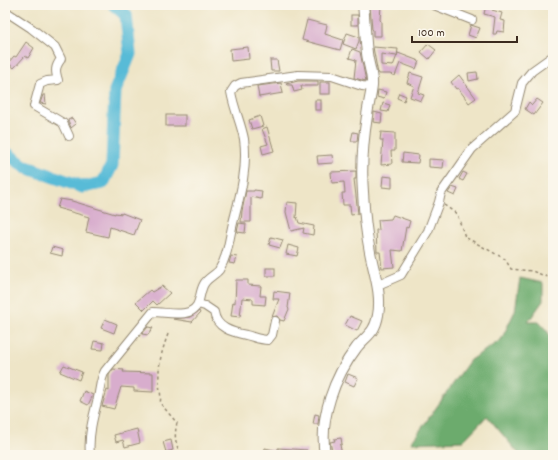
<svg xmlns="http://www.w3.org/2000/svg" width="558" height="460" font-family="Dekko,sans-serif">
<rect width="100%" height="100%" fill="#fbf7ec"/>
<filter id="ink" filterUnits="userSpaceOnUse"><feTurbulence type="fractalNoise" baseFrequency=".025" numOctaves="2"/><feDisplacementMap in="SourceGraphic" scale="8" xChannelSelector="R" yChannelSelector="G"/><feConvolveMatrix kernelMatrix="1 2 1 2 8 2 1 2 1" color-interpolation-filters="sRGB"/></filter>
<filter id="wash" filterUnits="userSpaceOnUse"><feTurbulence type="fractalNoise" baseFrequency=".012" numOctaves="4" result="noise"/><feDisplacementMap in="SourceGraphic" scale="16" xChannelSelector="R" yChannelSelector="G"/><feGaussianBlur stdDeviation="0.9" result="paint"/><feColorMatrix in="noise" values="0 0 0 0 0 0 0 0 0 0 0 0 0 0 0 0 0 1.4 0 .05"/><feComposite in="paint" operator="in"/></filter>
<g filter="url(#wash)">
<rect width="100%" height="100%" fill="#eee5c7"/>
<path fill="#6cab6d" stroke="#546a46" d="M520,278L543,283V301L528,322H539L548,332L553,346V455H522L519,454L487,416L463,441L411,443L470,360L501,340L515,311Z"/>
<g fill="none" stroke-linecap="round" stroke-linejoin="round">
<path stroke="#59bbd7" stroke-width="13" d="M5,152L26,167L83,187L103,183L112,165L115,91L130,54L126,15L114,5"/>
</g>
<g id="blocks">
<g fill="#d8adcd">
<path d="M370,5H381L380,20L381,21V36H373V30L372,29Z"/>
<path d="M486,5H492V10L502,13L500,20L505,21L504,32L497,31L496,34H493L495,17L484,14Z"/>
<rect x="351" y="15" width="7" height="10"/>
<path d="M307,20L327,25L325,34L343,40L340,50L302,40Z"/>
<path d="M471,25L480,28L476,38L468,35Z"/>
<path d="M347,33L359,37V41L356,49L343,44Z"/>
<path d="M26,42L34,48L28,58L25,56L14,68L8,63L14,56L16,57Z"/>
<path d="M428,44L436,50L429,59L421,52Z"/>
<path d="M248,47L249,59L231,61L230,49Z"/>
<path d="M373,47L398,49L397,56L381,54V65L393,66L398,53L419,61L416,69L400,63L395,76L390,74H378Z"/>
<path d="M352,49L360,52L366,81L354,78L356,60L349,58Z"/>
<path d="M270,60H277L279,71H271Z"/>
<path d="M477,72L478,79L469,81L468,73Z"/>
<path d="M410,73L423,77L418,93L424,95L421,101L410,97L414,86L407,83Z"/>
<path d="M459,75L476,98L469,103L458,88L456,89L451,82Z"/>
<path d="M298,81H318V86H301L302,90L294,92L292,85H287L286,84Z"/>
<rect x="320" y="82" width="10" height="12"/>
<path d="M281,83L283,93L259,97L257,86Z"/>
<path d="M378,90L386,92L384,99L377,97Z"/>
<path d="M399,93L406,96L404,101L397,98Z"/>
<path d="M43,95H45L46,104L40,103Z"/>
<path d="M537,99L543,103L534,115L525,109L529,102L532,105Z"/>
<rect x="315" y="100" width="6" height="10"/>
<path d="M383,103L390,105L388,112L381,111Z"/>
<path d="M374,112L382,114L381,123L373,122Z"/>
<rect x="166" y="115" width="19" height="11"/>
<path d="M260,116L263,126L252,129L249,120Z"/>
<path d="M72,118L76,124L71,128L68,120Z"/>
<path d="M267,127L274,151L263,154L261,146L268,144L262,129Z"/>
<path d="M353,132L358,133L357,141H351Z"/>
<path d="M381,132L395,133V151H391L392,164L381,165L383,140H380Z"/>
<path d="M403,153L419,155L418,163L402,162Z"/>
<path d="M332,155L333,163L318,164L317,156Z"/>
<path d="M429,159L444,160L443,168L429,167Z"/>
<path d="M356,171V179H354L358,214L351,215L350,205H343L342,193H345L344,182L332,183L331,172Z"/>
<path d="M463,172L467,174L463,181L459,179Z"/>
<path d="M383,176L392,177V188L382,187Z"/>
<path d="M452,187L458,189L455,196L448,193Z"/>
<path d="M254,190L262,191L261,199L251,197V222H241L242,211L246,191H254Z"/>
<path d="M60,199L72,201L115,214V213L122,214V213L140,220L134,235L110,227L108,237L86,232L89,217L57,208Z"/>
<path d="M287,202L297,203L296,218L297,217L299,223L314,226L313,235L303,233L304,228L291,231L286,212Z"/>
<path d="M393,215L410,221L408,228L406,227L402,251L392,250L394,267L382,268L380,252H377L376,230H379L378,220L391,219Z"/>
<path d="M239,223L246,224L245,233L237,232Z"/>
<path d="M271,237L283,240L280,248L269,245Z"/>
<path d="M288,245L299,248L297,256L286,254Z"/>
<path d="M52,247L63,250L62,256L50,253Z"/>
<path d="M231,256L237,257L235,264L229,263Z"/>
<rect x="266" y="268" width="9" height="8"/>
<path d="M236,280H248V285L261,286L260,296H266L265,305L253,304V299L242,298L240,317L231,316L233,302L235,303Z"/>
<path d="M162,286L170,293L157,305L153,301L144,310L136,302L150,290L152,292Z"/>
<path d="M274,291L290,293L288,308L289,309L284,321L280,320L277,316L272,317L279,299H273Z"/>
<path d="M199,311L200,313L192,322L173,319L190,317Z"/>
<path d="M350,316L362,321L357,331L345,325Z"/>
<path d="M105,319L117,324L114,333L101,328Z"/>
<path d="M148,327L153,328L148,335L142,334Z"/>
<path d="M94,341L104,343L103,350L92,349Z"/>
<path d="M64,365L82,372L79,380L60,372Z"/>
<path d="M113,369L124,370L123,372L153,373V392L134,391V388L121,387L114,409L102,406L107,390L109,391V375Z"/>
<path d="M348,374L358,378L354,386L345,382Z"/>
<path d="M84,391L93,395L88,405L80,401Z"/>
<path d="M315,414L319,415L318,424H313Z"/>
<path d="M137,429L140,443L125,447L123,440L116,442L114,435Z"/>
<path d="M341,438L342,444L340,445L342,455H333L330,442L335,441L334,439Z"/>
<path d="M171,440L173,450L166,452L163,442Z"/>
<path d="M265,448L278,451V448L307,450L306,455H264Z"/>
</g>
</g>
</g>
<g filter="url(#ink)">
<use href="#blocks" fill-opacity="0" stroke="#948872" stroke-width="1"/>
<g fill="none" stroke-linecap="round" stroke-linejoin="round">
<g stroke="#948872" stroke-width="10">
<g id="minor">
<path d="M434,5L472,20"/>
<path d="M5,11L31,28L55,47L61,59C55,67 55,71 58,80L47,81L40,84L34,106L63,123L69,136"/>
<path d="M378,285L401,275L428,231L439,202L441,193L472,149L515,111L522,83L532,71L553,56"/>
<path d="M198,304L205,306L214,312C216,328 232,332 246,335C254,337 260,340 268,340L272,335L275,321"/>
<path d="M90,455C88,436 93,417 98,398C100,389 100,380 105,371L153,312C164,312 178,316 189,312C202,307 198,294 204,284C207,278 215,275 219,270C228,256 229,239 233,223C240,196 248,168 244,139C241,123 234,109 231,92L235,86L241,83L298,75L332,76L362,86L372,87"/>
</g>
</g>
<g stroke="#948872" stroke-width="12">
<path id="tertiary" d="M325,455C319,418 334,377 357,347C367,335 375,333 378,315C382,294 374,273 370,252C366,232 364,212 363,192C361,167 363,141 367,116C368,106 371,96 372,86C373,75 368,64 367,53C365,37 365,21 363,5"/>
</g>
<g stroke="#948872" stroke-width="1.5" stroke-dasharray="3 3" stroke-linecap="butt">
<path d="M444,205L457,214L465,237L505,259L511,269L532,271L553,279"/>
<path d="M168,334C162,351 158,363 159,381C159,390 162,395 160,403L177,423C174,436 175,443 181,455"/>
</g>
<use href="#minor" stroke="#fff" stroke-width="8"/>
<use href="#tertiary" stroke="#fff" stroke-width="10"/>
</g>
</g>
<rect width="558" height="460" fill="none" stroke="#fbf7ec" stroke-width="20"/>
<path d="M412 36v6h105v-6" fill="none" stroke="#3b2a1e" stroke-width="2"/>
<text x="418" y="36" font-size="12" fill="#3b2a1e" stroke="#fbf7ec" stroke-width="3" paint-order="stroke">100 m</text>
</svg>
